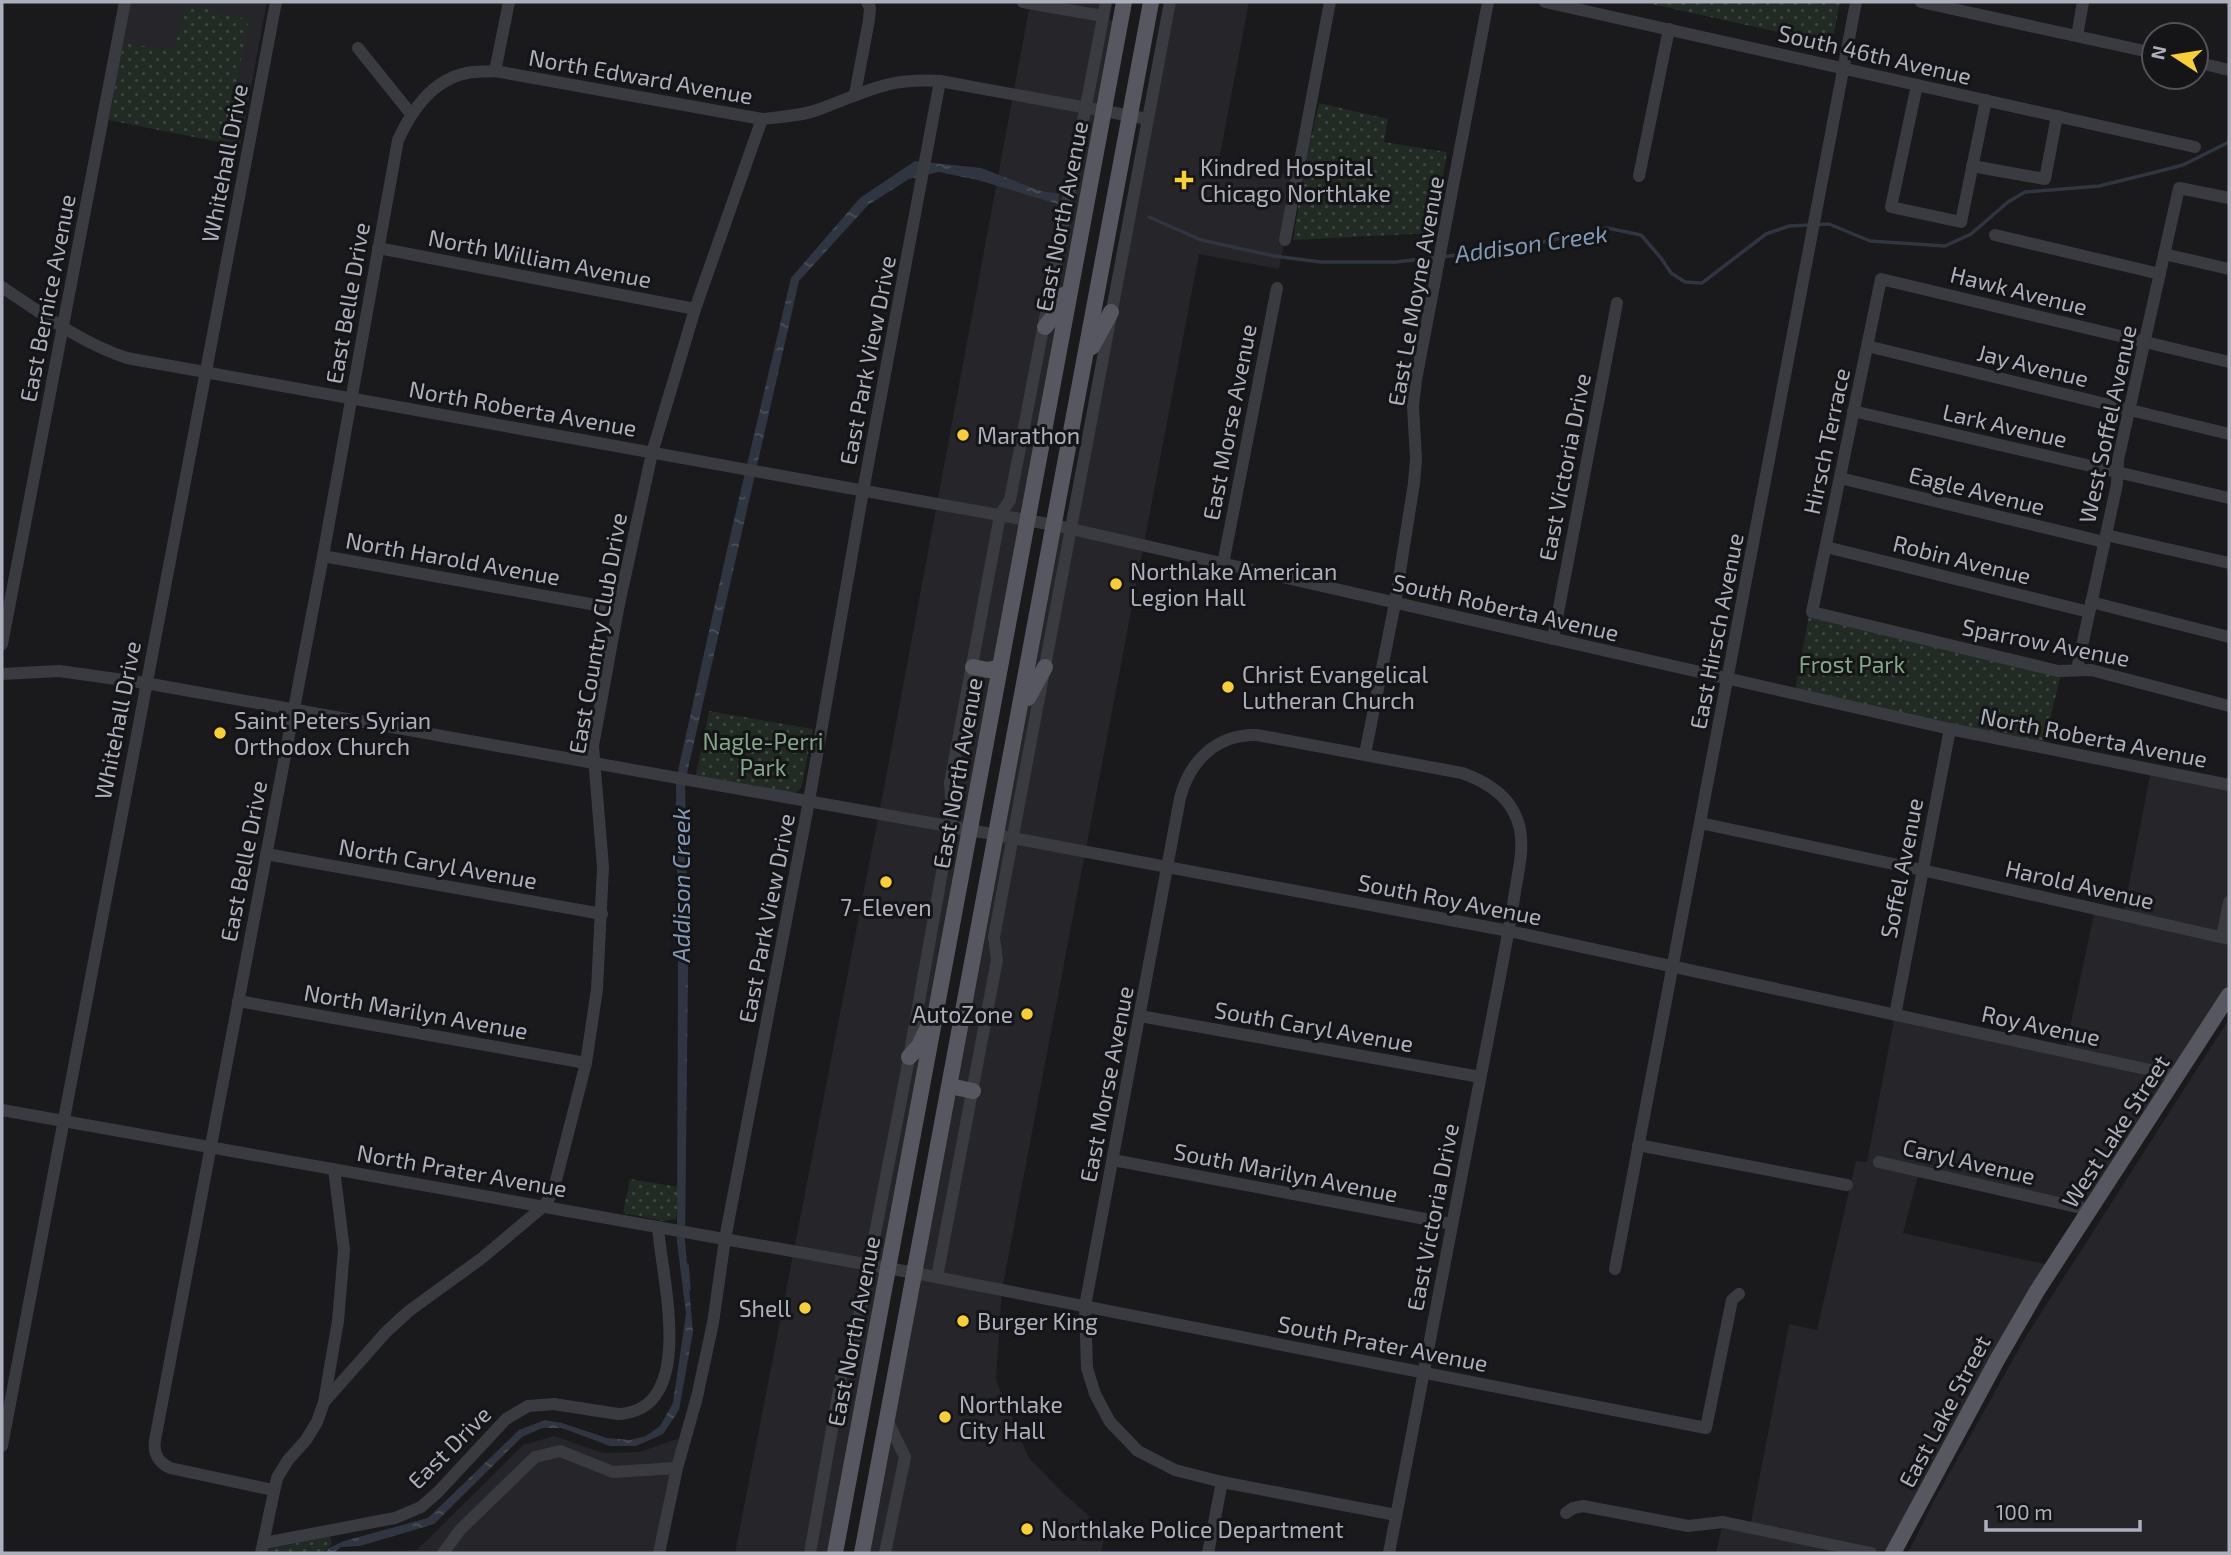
<svg xmlns="http://www.w3.org/2000/svg" width="2231" height="1555" font-family="'Exo 2',sans-serif">
<defs>
<pattern id="park-dots" width="8" height="8" patternUnits="userSpaceOnUse" patternTransform="scale(1.75)"><rect width="8" height="8" fill="#212a23"/><path d="M2 2h.1M6 6h.1" fill="none" stroke="#3f4641" stroke-width="1.8" stroke-linecap="round"/></pattern>
<pattern id="water-ripples" width="26" height="14" patternUnits="userSpaceOnUse" patternTransform="scale(1.75)"><rect width="26" height="14" fill="#2f3641"/><path d="M2 4q2-2 4 0t4 0M15 11q2-2 4 0t4 0" fill="none" stroke="#4a515a"/></pattern>
</defs>
<rect width="100%" height="100%" fill="#1a191c"/>
<g fill="#262529">
<path d="M131,2H267L240,146L109,120Z"/>
<path d="M1023,2H1106L1103,16L1119,25L835,1553H735L887,772L1030,4Z"/>
<path d="M1170,2H1249L1219,160L1297,177L1279,269L1199,254L1002,1290L996,1380L1029,1458L1063,1493L1106,1531L1101,1553H862L1054,525L1070,529Z"/>
<path d="M2151,770L2229,785V995L2090,1210L1919,1172L1903,1233L2054,1266L1893,1553H1716L1723,1522L1750,1527L1789,1324L1817,1330L1856,1161L1867,1162L1895,1015L2065,1051L2095,909L2123,915Z"/>
<path d="M2229,1019V1553H1908L1936,1497L2025,1338Z"/>
<path d="M554,1436L603,1453L639,1452L686,1436L659,1553H376L417,1550L523,1445Z"/>
</g>
<g fill="url(#park-dots)">
<path d="M1642,2H1840L1832,44Z"/>
<path d="M187,4L249,20L224,143L109,120L123,43L173,50Z"/>
<path d="M1319,103L1388,119L1384,142L1447,152L1434,233L1293,240L1306,159Z"/>
<path d="M1809,615L2061,674L2044,744L1795,690Z"/>
<path d="M709,711L813,729L802,785L799,790L793,793L696,775Z"/>
<path d="M630,1179L679,1187L676,1219L663,1221L623,1213Z"/>
<path d="M330,1536L332,1544L323,1553H267L268,1549L273,1548Z"/>
</g>
<path fill="url(#water-ripples)" d="M915,161L981,168L1041,191L1059,194L1058,204L978,180L939,172L909,179L868,205L799,281L685,782L688,973L685,1241L693,1332L679,1410L663,1434L636,1446H610L562,1428H542L522,1437L434,1524L360,1546L341,1547L334,1553H325L329,1548L344,1541L428,1518L519,1430L545,1420L562,1423L607,1438L630,1440L646,1436L660,1426L673,1403L686,1314L677,1241L678,976L676,780L729,541L791,278L860,198Z"/>
<g fill="none" stroke-linecap="round" stroke-linejoin="round">
<g stroke="#2f3641" stroke-width="3.5">
<path d="M1149,217L1201,240L1274,256L1321,262H1396L1511,249L1607,228L1641,235L1661,258L1671,273L1685,282L1702,283L1766,234L1789,226L1829,224L1870,241L1945,246L1971,234L2008,202L2025,192L2099,186L2152,173L2183,165L2229,142"/>
<path d="M687,1265L689,1289"/>
</g>
<g stroke="#3a3b41" stroke-width="12">
<path d="M1023,2L1103,16"/>
<path d="M1545,2L2195,147"/>
<path d="M1921,2L2154,53"/>
<path d="M2077,36L2083,2"/>
<path d="M358,48L411,114"/>
<path d="M2196,62L2229,70"/>
<path d="M495,71L762,119C781,117 801,116 820,109C869,91 885,78 940,81L1148,119"/>
<path d="M1917,85L1891,207L1961,222L1986,100"/>
<path d="M855,94L869,20L870,8L867,2"/>
<path d="M1972,166L2045,179L2057,116"/>
<path d="M1639,176L1669,29"/>
<path d="M1995,235L2160,274"/>
<path d="M1285,240L1330,2"/>
<path d="M378,248L695,309"/>
<path d="M2164,254L2229,269"/>
<path d="M2,287C41,313 81,343 127,358L1054,525L1950,729L2229,785"/>
<path d="M1867,346L2229,434"/>
<path d="M2229,362L1881,279L1812,612L2058,671L2091,670L2229,706"/>
<path d="M1853,411L2229,498"/>
<path d="M1840,478L2104,542"/>
<path d="M2106,535L2229,563"/>
<path d="M1826,547L2089,612"/>
<path d="M323,556L618,609"/>
<path d="M1223,564L1277,288"/>
<path d="M2091,602L2229,637"/>
<path d="M1553,639L1617,303"/>
<path d="M2,644L125,2"/>
<path d="M2077,669L2117,484L2118,460L2179,188L2229,198"/>
<path d="M2,674L59,671L145,683L970,830L1509,931L2178,1076"/>
<path d="M1365,754L1395,603L1414,483L1416,459L1413,406L1416,380L1488,2"/>
<path d="M1700,823L1922,870L2229,939"/>
<path d="M266,854L602,914"/>
<path d="M2222,937L2229,902"/>
<path d="M238,1001L586,1063"/>
<path d="M1895,1015L1950,729"/>
<path d="M1140,1016L1480,1077"/>
<path d="M2,1110L915,1273L1706,1428L1732,1300L1739,1294"/>
<path d="M1638,1145L1847,1185"/>
<path d="M1113,1160L1452,1224"/>
<path d="M1879,1162L2090,1210"/>
<path d="M1615,1269L1856,2"/>
<path d="M937,1277L997,960L994,937L1170,2"/>
<path d="M324,1402L338,1321L344,1250L334,1169"/>
<path d="M2,1446L276,2"/>
<path d="M273,1490L170,1468C158,1462 153,1454 155,1440L323,556L398,140C412,110 432,80 467,73C476,71 486,72 495,71L509,2"/>
<path d="M1566,1513L1573,1508L1583,1506L1688,1526L1723,1522L1871,1553"/>
<path d="M264,1543L395,1518L421,1507L438,1492L506,1419L528,1406L554,1404L618,1414C699,1410 661,1276 658,1227"/>
<path d="M261,1553L277,1478L288,1460L306,1440L317,1422L324,1402L386,1332L409,1311L482,1258L544,1206L553,1192L586,1063L597,989L603,867L593,746L618,609L652,453L695,309L762,119"/>
<path d="M443,1553L460,1530L535,1457L560,1451L613,1472L677,1468"/>
<path d="M659,1553L677,1468L697,1397L713,1323L725,1239L809,801L863,491L940,81"/>
<path d="M810,1553L842,1373L852,1352L907,1069L950,827L952,808L950,783L1000,515L1010,500L1106,2"/>
<path d="M885,1553L905,1457L887,1420"/>
<path d="M1208,1553L1222,1482"/>
<path d="M1389,1553C1423,1378 1456,1203 1490,1028C1499,982 1508,937 1515,892C1518,872 1524,850 1520,829C1513,798 1490,783 1462,773L1257,735C1217,734 1190,760 1180,798L1085,1306L1087,1368L1095,1394L1110,1422L1138,1451L1175,1470L1222,1482L1396,1515"/>
</g>
<g stroke="#565760" stroke-width="16">
<path d="M1045,327L1053,317L1063,295"/>
<path d="M1092,347L1111,312"/>
<path d="M973,667L988,670L1000,667"/>
<path d="M1028,698L1045,667"/>
<path d="M909,1057L919,1046L928,1027"/>
<path d="M950,1086L973,1091"/>
<path d="M835,1553L1124,2"/>
<path d="M862,1553L1151,2"/>
<path d="M1893,1553L1997,1360L2037,1291L2229,995"/>
</g>
</g>
<g fill="#f8cf35" stroke="#151417" stroke-width="2.5">
<path d="M1180.5 169.5h7v7h7v7h-7v7h-7v-7h-7v-7h7z"/>
<circle cx="963" cy="435" r="7"/>
<circle cx="1116" cy="584" r="7"/>
<circle cx="1228" cy="687" r="7"/>
<circle cx="220" cy="733" r="7"/>
<circle cx="886" cy="882" r="7"/>
<circle cx="1027" cy="1014" r="7"/>
<circle cx="805" cy="1308" r="7"/>
<circle cx="963" cy="1321" r="7"/>
<circle cx="945" cy="1417" r="7"/>
<circle cx="1027" cy="1529" r="7"/>
</g>
<g text-anchor="middle" dominant-baseline="central" stroke-width="6" stroke-linejoin="round" paint-order="stroke">
<g font-size="23" fill="#acafbc" stroke="#151417">
<text transform="translate(1875 54) rotate(13)">South 46th Avenue</text>
<text transform="translate(641 76) rotate(10)">North Edward Avenue</text>
<text transform="translate(224 163) rotate(-79)">Whitehall Drive</text>
<text transform="translate(1061 216) rotate(-79)">East North Avenue</text>
<text transform="translate(540 258) rotate(11)">North William Avenue</text>
<text transform="translate(2019 290) rotate(14)">Hawk Avenue</text>
<text transform="translate(1415 291) rotate(-80)">East Le Moyne Avenue</text>
<text transform="translate(47 298) rotate(-79)">East Bernice Avenue</text>
<text transform="translate(347 303) rotate(-80)">East Belle Drive</text>
<text transform="translate(867 360) rotate(-79)">East Park View Drive</text>
<text transform="translate(2033 365) rotate(14)">Jay Avenue</text>
<text transform="translate(523 408) rotate(10)">North Roberta Avenue</text>
<text transform="translate(1229 422) rotate(-79)">East Morse Avenue</text>
<text transform="translate(2107 424) rotate(-78)">West Soffel Avenue</text>
<text transform="translate(2005 425) rotate(13)">Lark Avenue</text>
<text transform="translate(1826 441) rotate(-78)">Hirsch Terrace</text>
<text transform="translate(1564 467) rotate(-79)">East Victoria Drive</text>
<text transform="translate(1977 490) rotate(14)">Eagle Avenue</text>
<text transform="translate(453 558) rotate(10)">North Harold Avenue</text>
<text transform="translate(1962 559) rotate(14)">Robin Avenue</text>
<text transform="translate(1506 607) rotate(13)">South Roberta Avenue</text>
<text transform="translate(1716 631) rotate(-79)">East Hirsch Avenue</text>
<text transform="translate(597 633) rotate(-80)">East Country Club Drive</text>
<text transform="translate(2046 642) rotate(11)">Sparrow Avenue</text>
<text transform="translate(117 720) rotate(-79)">Whitehall Drive</text>
<text transform="translate(2094 737) rotate(11)">North Roberta Avenue</text>
<text transform="translate(957 773) rotate(-80)">East North Avenue</text>
<text transform="translate(243 861) rotate(-79)">East Belle Drive</text>
<text transform="translate(438 863) rotate(10)">North Caryl Avenue</text>
<text transform="translate(1901 868) rotate(-79)">Soffel Avenue</text>
<text transform="translate(2080 884) rotate(13)">Harold Avenue</text>
<text transform="translate(1450 899) rotate(11)">South Roy Avenue</text>
<text transform="translate(766 918) rotate(-79)">East Park View Drive</text>
<text transform="translate(416 1011) rotate(10)">North Marilyn Avenue</text>
<text transform="translate(2041 1025) rotate(12)">Roy Avenue</text>
<text transform="translate(1314 1026) rotate(10)">South Caryl Avenue</text>
<text transform="translate(1106 1084) rotate(-79)">East Morse Avenue</text>
<text transform="translate(2115 1131) rotate(-57)">West Lake Street</text>
<text transform="translate(1969 1161) rotate(13)">Caryl Avenue</text>
<text transform="translate(462 1170) rotate(10)">North Prater Avenue</text>
<text transform="translate(1286 1172) rotate(11)">South Marilyn Avenue</text>
<text transform="translate(1432 1217) rotate(-79)">East Victoria Drive</text>
<text transform="translate(853 1331) rotate(-79)">East North Avenue</text>
<text transform="translate(1383 1343) rotate(11)">South Prater Avenue</text>
<text transform="translate(1944 1411) rotate(-62)">East Lake Street</text>
<text transform="translate(449 1447) rotate(-45)">East Drive</text>
</g>
<g font-size="23" fill="#acafbc" stroke="#151417" text-anchor="start">
<text x="1200" y="167">Kindred Hospital<tspan x="1200" dy="26">Chicago Northlake</tspan></text>
<text x="977" y="435">Marathon</text>
<text x="1130" y="571">Northlake American<tspan x="1130" dy="26">Legion Hall</tspan></text>
<text x="1242" y="674">Christ Evangelical<tspan x="1242" dy="26">Lutheran Church</tspan></text>
<text x="234" y="720">Saint Peters Syrian<tspan x="234" dy="26">Orthodox Church</tspan></text>
<text x="886" y="907" text-anchor="middle">7-Eleven</text>
<text x="1013" y="1014" text-anchor="end">AutoZone</text>
<text x="791" y="1308" text-anchor="end">Shell</text>
<text x="977" y="1321">Burger King</text>
<text x="959" y="1404">Northlake<tspan x="959" dy="26">City Hall</tspan></text>
<text x="1041" y="1529">Northlake Police Department</text>
</g>
<g font-size="23" fill="#82a789" stroke="#151417">
<text x="1852" y="664">Frost Park</text>
<text x="763" y="741">Nagle-Perri<tspan x="763" dy="26">Park</tspan></text>
</g>
<g font-size="24" font-style="italic" fill="#8298b7" stroke="#151417">
<text transform="translate(1531 243) rotate(-8)">Addison Creek</text>
<text transform="translate(680 885) rotate(-90)">Addison Creek</text>
</g>
</g>
<rect width="2231" height="1555" fill="none" stroke="#acafbc" stroke-width="7"/>
<g transform="translate(2175 56) rotate(282)"><circle r="33" fill="#151417" stroke="#515259" stroke-width="2"/>
<path d="M0-5L12 26L0 18L-12 26Z" fill="#f8cf35"/>
<text y="-10" font-size="19" font-weight="bold" text-anchor="middle" fill="#acafbc">N</text>
</g>
<path d="M1986 1520v10h154v-10" fill="none" stroke="#acafbc" stroke-width="3.5"/>
<text x="1996" y="1520" font-size="21" fill="#acafbc" stroke="#151417" stroke-width="5" paint-order="stroke">100 m</text>
</svg>
